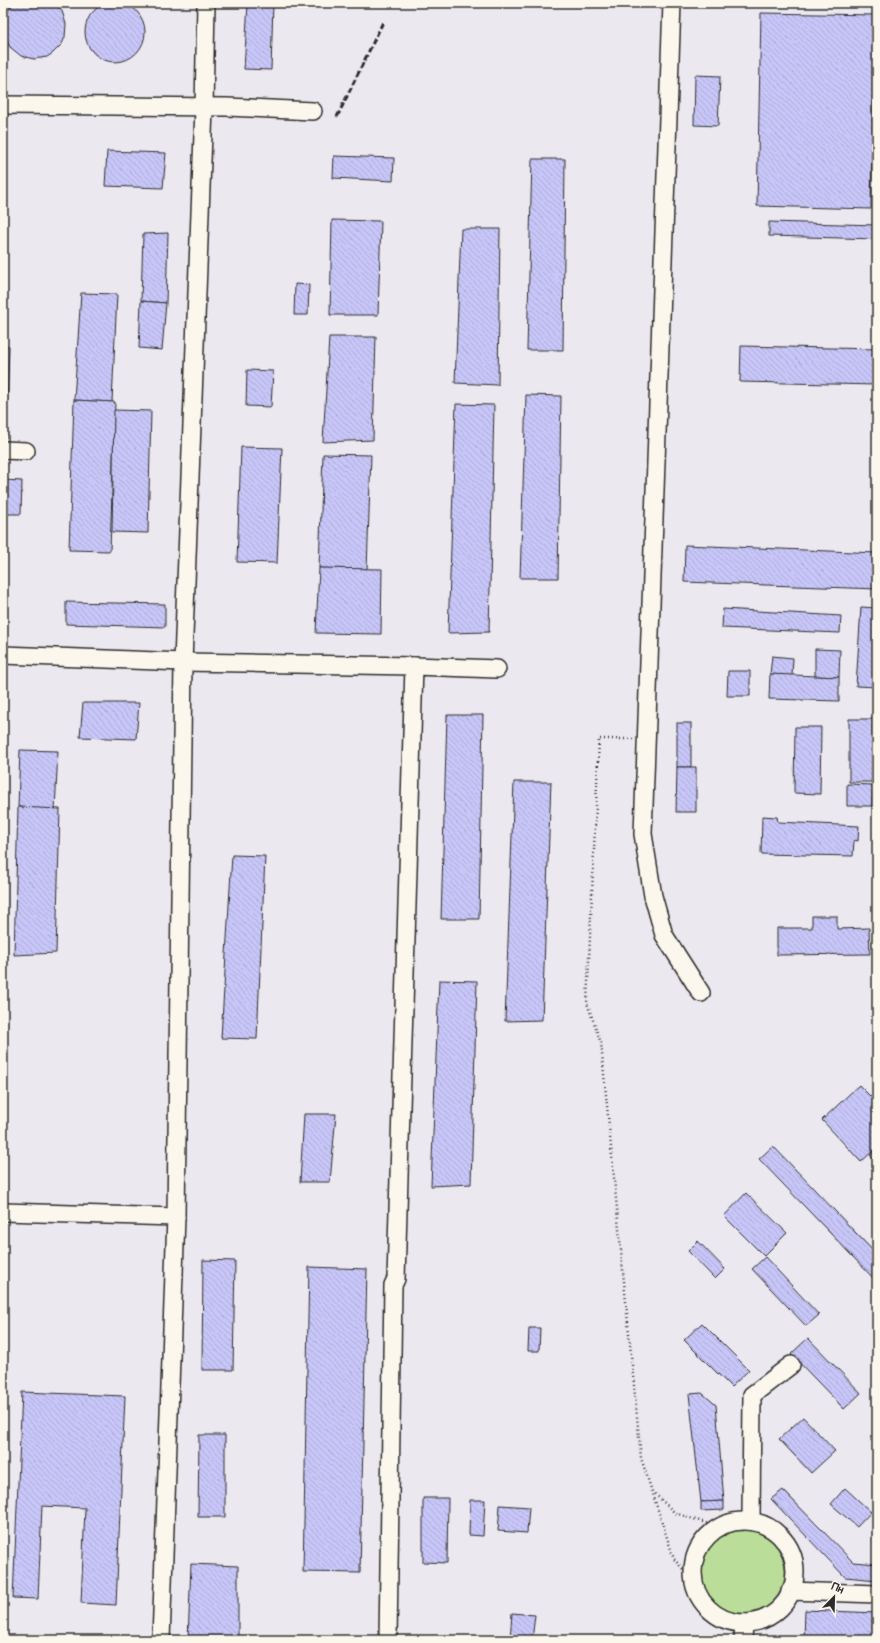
<svg xmlns="http://www.w3.org/2000/svg" width="880" height="1643" font-family="Pangolin,sans-serif">
<defs>
<pattern id="building-back-hatch" width="6" height="6" patternUnits="userSpaceOnUse"><rect width="6" height="6" fill="#c7c6f8"/><path d="M-1 5l2 2M0 0l6 6M5-1l2 2" fill="none" stroke="#abaad5"/></pattern>
</defs>
<rect width="100%" height="100%" fill="#fbf7ec"/>
<filter id="ink" filterUnits="userSpaceOnUse"><feTurbulence type="fractalNoise" baseFrequency=".025" numOctaves="2"/><feDisplacementMap in="SourceGraphic" scale="8" xChannelSelector="R" yChannelSelector="G"/><feConvolveMatrix kernelMatrix="1 2 1 2 8 2 1 2 1" color-interpolation-filters="sRGB"/></filter>
<g filter="url(#ink)">
<rect fill="#ebe8f0" x="3" y="3" width="874" height="1637"/>
<circle fill="#bade99" stroke="#728462" cx="743" cy="1572" r="42"/>
<g fill="url(#building-back-hatch)" stroke="#2b2b2b">
<circle cx="115" cy="32" r="30"/>
<path d="M15,3H54L62,11L66,24L65,37L62,44L53,53L47,57L34,59L21,56L10,47L4,35V22L9,9Z"/>
<path d="M248,3H273L271,70L244,69Z"/>
<path d="M761,13L875,15L871,209L757,206Z"/>
<path d="M695,75L720,76L718,126L694,125Z"/>
<path d="M107,151L166,153L163,188L105,186Z"/>
<path d="M334,156L394,158L393,181L333,178Z"/>
<path d="M532,159H565L563,350H527Z"/>
<path d="M332,220L381,221L378,315H330Z"/>
<path d="M769,222L877,225V239L769,236Z"/>
<path d="M461,229H500L498,385L455,383Z"/>
<path d="M168,233L166,303L141,301L143,234Z"/>
<path d="M295,284L309,285L308,315H294Z"/>
<path d="M81,293L117,294L112,402L74,400Z"/>
<path d="M141,301L166,303L162,350L139,348Z"/>
<path d="M329,337H376L373,440L323,442Z"/>
<path d="M3,346H9L6,438H3Z"/>
<path d="M741,346L877,349V385L740,382Z"/>
<path d="M247,370L273,371L271,407L246,406Z"/>
<path d="M526,395L561,396L558,578H520Z"/>
<path d="M74,400L115,402L110,551L69,550Z"/>
<path d="M456,404L494,405L489,632L448,633Z"/>
<path d="M114,410L151,411L148,533L112,532Z"/>
<path d="M241,447L282,448L277,563L237,562Z"/>
<path d="M323,454L371,455L367,570L319,568Z"/>
<path d="M3,480L22,481L21,514H3Z"/>
<path d="M685,545L877,553V589L684,582Z"/>
<path d="M319,568L382,569L381,634L316,633Z"/>
<path d="M66,602L165,604V627L66,624Z"/>
<path d="M861,607L877,608V687L856,686Z"/>
<path d="M723,609L841,616L840,633L722,628Z"/>
<path d="M815,649L840,650L839,677L815,676Z"/>
<path d="M772,656L793,658L792,676L770,674Z"/>
<path d="M728,671H750V696H727Z"/>
<path d="M770,674L839,677V701L769,699Z"/>
<path d="M83,703H139L136,739L80,737Z"/>
<path d="M447,715H483L479,919H441Z"/>
<path d="M849,719H873L872,782H849Z"/>
<rect x="677" y="723" width="14" height="44"/>
<path d="M795,727H821L820,794L794,793Z"/>
<path d="M20,750L58,751L55,810L18,807Z"/>
<path d="M677,767H696V812H676Z"/>
<path d="M514,782H551L542,1020L505,1021Z"/>
<path d="M847,784L873,785L872,806H847Z"/>
<path d="M18,807L60,809L56,953L14,955Z"/>
<path d="M762,816L777,817L778,822L859,826L858,841L854,840L853,856L761,854Z"/>
<path d="M232,855L265,856L257,1039L221,1038Z"/>
<path d="M812,916H837V929L869,928L870,954L777,955V928H812Z"/>
<path d="M439,980L477,981L471,1184L431,1186Z"/>
<path d="M859,1085L877,1103V1147L861,1162L822,1120Z"/>
<path d="M304,1114H336L330,1182H300Z"/>
<path d="M773,1146L877,1255V1282L759,1159Z"/>
<path d="M877,1149V1163L870,1155Z"/>
<path d="M746,1193L787,1233L764,1256L724,1216Z"/>
<path d="M698,1241L725,1269L715,1279L688,1251Z"/>
<path d="M765,1257L819,1315L806,1326L752,1269Z"/>
<path d="M203,1260L235,1261L233,1370H202Z"/>
<path d="M309,1267L367,1269L360,1573L303,1572Z"/>
<path d="M702,1323L749,1370L731,1387L684,1340Z"/>
<path d="M529,1328H540L539,1351H528Z"/>
<path d="M808,1338L861,1393L844,1409L791,1354Z"/>
<path d="M22,1392L125,1396L116,1605L81,1603L85,1508L42,1506L38,1599L13,1598Z"/>
<path d="M702,1393L716,1405L724,1501L701,1502L689,1394Z"/>
<path d="M803,1417L835,1451L811,1473L779,1439Z"/>
<path d="M199,1435H225V1517H198Z"/>
<path d="M845,1488L871,1512L857,1527L831,1504Z"/>
<path d="M783,1490L853,1562L877,1564V1580L845,1577L771,1499Z"/>
<path d="M423,1498H448L447,1563L423,1562Z"/>
<path d="M470,1500H485L483,1536L469,1535Z"/>
<path d="M724,1501V1510L701,1511V1502Z"/>
<path d="M500,1505L529,1507L527,1533L498,1531Z"/>
<path d="M191,1564L238,1566V1640H188Z"/>
<path d="M805,1610L877,1613V1640H804Z"/>
<path d="M512,1613L535,1615L532,1640H510Z"/>
</g>
<g fill="none" stroke-linecap="round" stroke-linejoin="round">
<g stroke="#2b2b2b" stroke-width="20">
<g id="minor">
<path d="M672,3L643,834L653,896L664,935L701,993"/>
<path d="M3,105L227,107L313,111"/>
<path d="M3,450L26,451"/>
<path d="M3,655L183,662L414,666L497,669"/>
<path d="M3,1212L176,1217"/>
<path d="M751,1521L752,1395L791,1365"/>
<circle cx="744" cy="1572" r="51"/>
<path d="M790,1591L877,1594"/>
<path d="M161,1640L176,1217L183,662L204,108L206,3"/>
<path d="M388,1640L393,1285L396,1279L414,666"/>
<path d="M743,1640L744,1623"/>
</g>
</g>
<g stroke="#2b2b2b" stroke-width="2.5" stroke-dasharray="1 3" stroke-linecap="butt">
<path d="M633,739H599L587,1003L601,1043L641,1458L674,1559L693,1581"/>
<path d="M655,1494L675,1513L718,1527"/>
</g>
<use href="#minor" stroke="#fbf7ec" stroke-width="17"/>
<path stroke="#2b2b2b" stroke-width="3" stroke-dasharray="6 3" stroke-linecap="butt" d="M337,117L384,20"/>
</g>
</g>
<rect width="880" height="1643" fill="none" stroke="#fbf7ec" stroke-width="16"/>
<rect x="8" y="8" width="864" height="1627" fill="none" stroke="#2b2b2b" stroke-width="1.5" filter="url(#ink)"/>
<g transform="translate(834 1597) rotate(23)" stroke="#fbf7ec" stroke-width="3" paint-order="stroke">
<path d="M0-3L7 15L0 10L-7 15Z" fill="#2b2b2b"/>
<text y="-6" font-size="11" font-weight="bold" text-anchor="middle" fill="#2b2b2b">Пн</text>
</g>
</svg>
